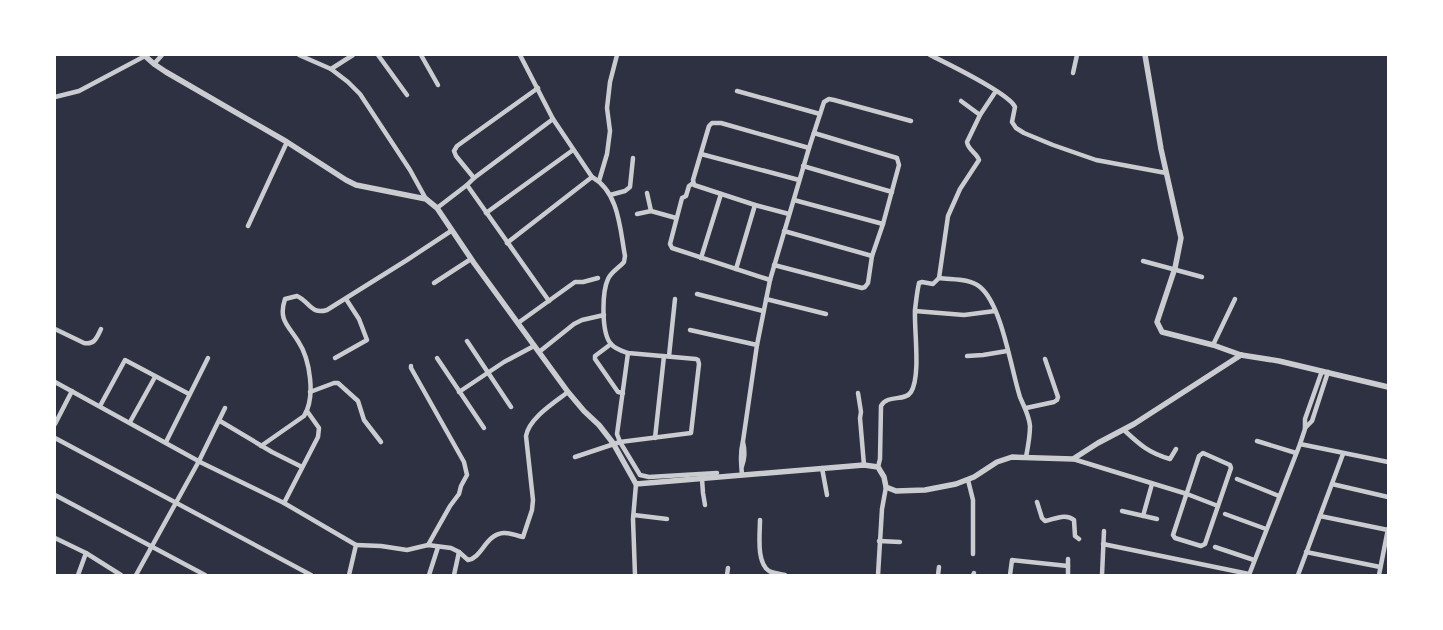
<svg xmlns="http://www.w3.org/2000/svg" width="1443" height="630" font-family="'Public Sans',sans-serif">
<rect width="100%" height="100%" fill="#2d3142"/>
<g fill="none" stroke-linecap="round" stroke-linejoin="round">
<g stroke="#caccd0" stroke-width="4.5">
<path d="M299,55L331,69L348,82L360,94L410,170L426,199"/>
<path d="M378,55L407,95"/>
<path d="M421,55L438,85"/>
<path d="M520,55L553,119L592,177C619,192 620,229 625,256L624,262C619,268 611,272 608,279C602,292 601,333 611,344C615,349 622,351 628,353L696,359L698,360L699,364L691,433L620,442L575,457"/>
<path d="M930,55C946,63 1009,93 1015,107L1012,122L1016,128L1024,133L1053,145L1096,160L1166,173"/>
<path d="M154,64L162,55"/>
<path d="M331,69L353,55"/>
<path d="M1073,73L1077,55"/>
<path d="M737,91L820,114"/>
<path d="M55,97L79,91L145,56"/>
<path d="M961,101L980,115"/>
<path d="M701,154L799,180"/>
<path d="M803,166L892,192"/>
<path d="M474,178L456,156L454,151L457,146L538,88"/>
<path d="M599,181L607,154L610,131L607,108L610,82L617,55"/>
<path d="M693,183L689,186L686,196L682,198L670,244L672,248L770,280"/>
<path d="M467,185L549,301"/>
<path d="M647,193L651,211"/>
<path d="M610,195L625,191L630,187L633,158"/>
<path d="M794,200L883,224"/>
<path d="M437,208L467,185L474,178L553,119"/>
<path d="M486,213L573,150"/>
<path d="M637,214L651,211L676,218"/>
<path d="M789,214L755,205L694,185L693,180L709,126L712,123H721L809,148"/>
<path d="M248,226L287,142"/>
<path d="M784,231L872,256"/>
<path d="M507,243L592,177"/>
<path d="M701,258L721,194"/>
<path d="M1143,261L1202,277"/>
<path d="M774,265L862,288L865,287L868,283L872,256L883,224L899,165L897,158L814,133"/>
<path d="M736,269L755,205"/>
<path d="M939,278L948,216L960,189L979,160C977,153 968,150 967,142L980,115L996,91"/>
<path d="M434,283L471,259"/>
<path d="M697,294L763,311"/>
<path d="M766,299L826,314"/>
<path d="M915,311L964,315L995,311"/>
<path d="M518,323L575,282H583L598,278"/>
<path d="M55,329L84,343C95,345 97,337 101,329"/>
<path d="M690,330L757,345"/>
<path d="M467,341L511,407"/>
<path d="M611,344L595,356V359L618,392L623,393"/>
<path d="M1213,345L1235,299"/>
<path d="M539,352L574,324L582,320L604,315"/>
<path d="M628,353L617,434L620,442L640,475L649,477L717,473"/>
<path d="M669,356L675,299"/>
<path d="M967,356L983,355L1007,351"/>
<path d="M335,358L367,340L359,319L346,299"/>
<path d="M437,358L484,428"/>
<path d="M411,366V368L464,462L467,475L461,486L459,494L450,506L428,545"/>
<path d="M55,382L202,463L284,503L356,545L349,575"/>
<path d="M310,392L334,383H338L358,401L364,420L381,442"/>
<path d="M459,392L504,362L534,346"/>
<path d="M858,393L861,412L860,418L864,465"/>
<path d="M100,406L125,360L189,394"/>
<path d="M1026,408L1054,402L1057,400L1058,397L1045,359"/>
<path d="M220,421L272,452L302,467"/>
<path d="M130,422L155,377"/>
<path d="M55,424L72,391"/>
<path d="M1305,428L1312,421L1328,372"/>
<path d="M1124,430C1140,445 1149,453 1170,459L1176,449"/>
<path d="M55,438L311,575"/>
<path d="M655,438L664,356"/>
<path d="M1257,441L1296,453"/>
<path d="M166,442L208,358"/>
<path d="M1300,444L1388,462"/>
<path d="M261,446L304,416C316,397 310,359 298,341C288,325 278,320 285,299L297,296C310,302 311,315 327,310L407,260L451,231"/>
<path d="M1203,453L1230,465L1231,468L1205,544L1201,546L1175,538L1173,535L1199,456Z"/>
<path d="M1073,459L1187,494L1218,506"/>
<path d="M742,466C745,458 745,450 743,442"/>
<path d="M878,467L880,459L881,406C887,394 905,402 911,392C921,376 914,330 915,310C916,301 917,292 919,283L922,282L933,284L939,278C952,280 969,278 980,287C1002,305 1011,369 1020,397C1024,407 1029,415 1030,426C1030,436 1028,447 1026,457"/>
<path d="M822,468L827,495"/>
<path d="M742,475C741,463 740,453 743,441L757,345L770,280L809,148L824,102L829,99L834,100L911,121"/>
<path d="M702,479L703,493L705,505"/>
<path d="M1237,479L1279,496"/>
<path d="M968,480L973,500V554"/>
<path d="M1332,484L1388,497"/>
<path d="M55,495L205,575"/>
<path d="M1037,502L1042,518L1045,521C1055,519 1066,513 1074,520L1075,536L1079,539"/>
<path d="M284,503L318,437L319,428L307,411"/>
<path d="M1122,511L1157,519"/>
<path d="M1225,514L1266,529"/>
<path d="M634,515L667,519"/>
<path d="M1143,516L1152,484"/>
<path d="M1320,516L1388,530"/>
<path d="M760,520C760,534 756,562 769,571C773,573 780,574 785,575"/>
<path d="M55,538L86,553L121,575"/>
<path d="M879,541L900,542"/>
<path d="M1103,544L1249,574"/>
<path d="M356,545L381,546L407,550L428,545L451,548L459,552L468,560C482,558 485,535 503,533C510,532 516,536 523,537L532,510L533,500L526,436C529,418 555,402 568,392"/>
<path d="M1215,547L1254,560"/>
<path d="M1306,552L1380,567"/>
<path d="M78,575L86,553"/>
<path d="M136,575L199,461L225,408"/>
<path d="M429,575L438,547"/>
<path d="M454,575L459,552"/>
<path d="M635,575L633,519L636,484"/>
<path d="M727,575L728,568"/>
<path d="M878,575L882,509L886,487"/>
<path d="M938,575L939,567"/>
<path d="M973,575L974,573"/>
<path d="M1010,575L1012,560L1068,566"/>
<path d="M1068,575V559"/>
<path d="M1102,575L1104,531"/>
<path d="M1249,575L1300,444L1305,429V419L1322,371"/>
<path d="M1298,575L1343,454"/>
<path d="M1379,575L1388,529"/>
</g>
<g stroke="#caccd0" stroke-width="5.5">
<path d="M144,55L154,64L166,72L287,142L346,180L356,185L426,199L437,208L474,263L568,392L584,411L599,425L613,443L636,484L864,465L878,467L884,477L886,487L896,491L925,490L956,484L974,477L997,462L1012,457L1073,459L1098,443L1134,424L1241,355"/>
<path d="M1145,55L1161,149L1181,238L1175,268L1157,322L1162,332L1213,345L1241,355L1279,361L1388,387"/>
</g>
</g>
<rect width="1443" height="630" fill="none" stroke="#ffffff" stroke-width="112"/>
</svg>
